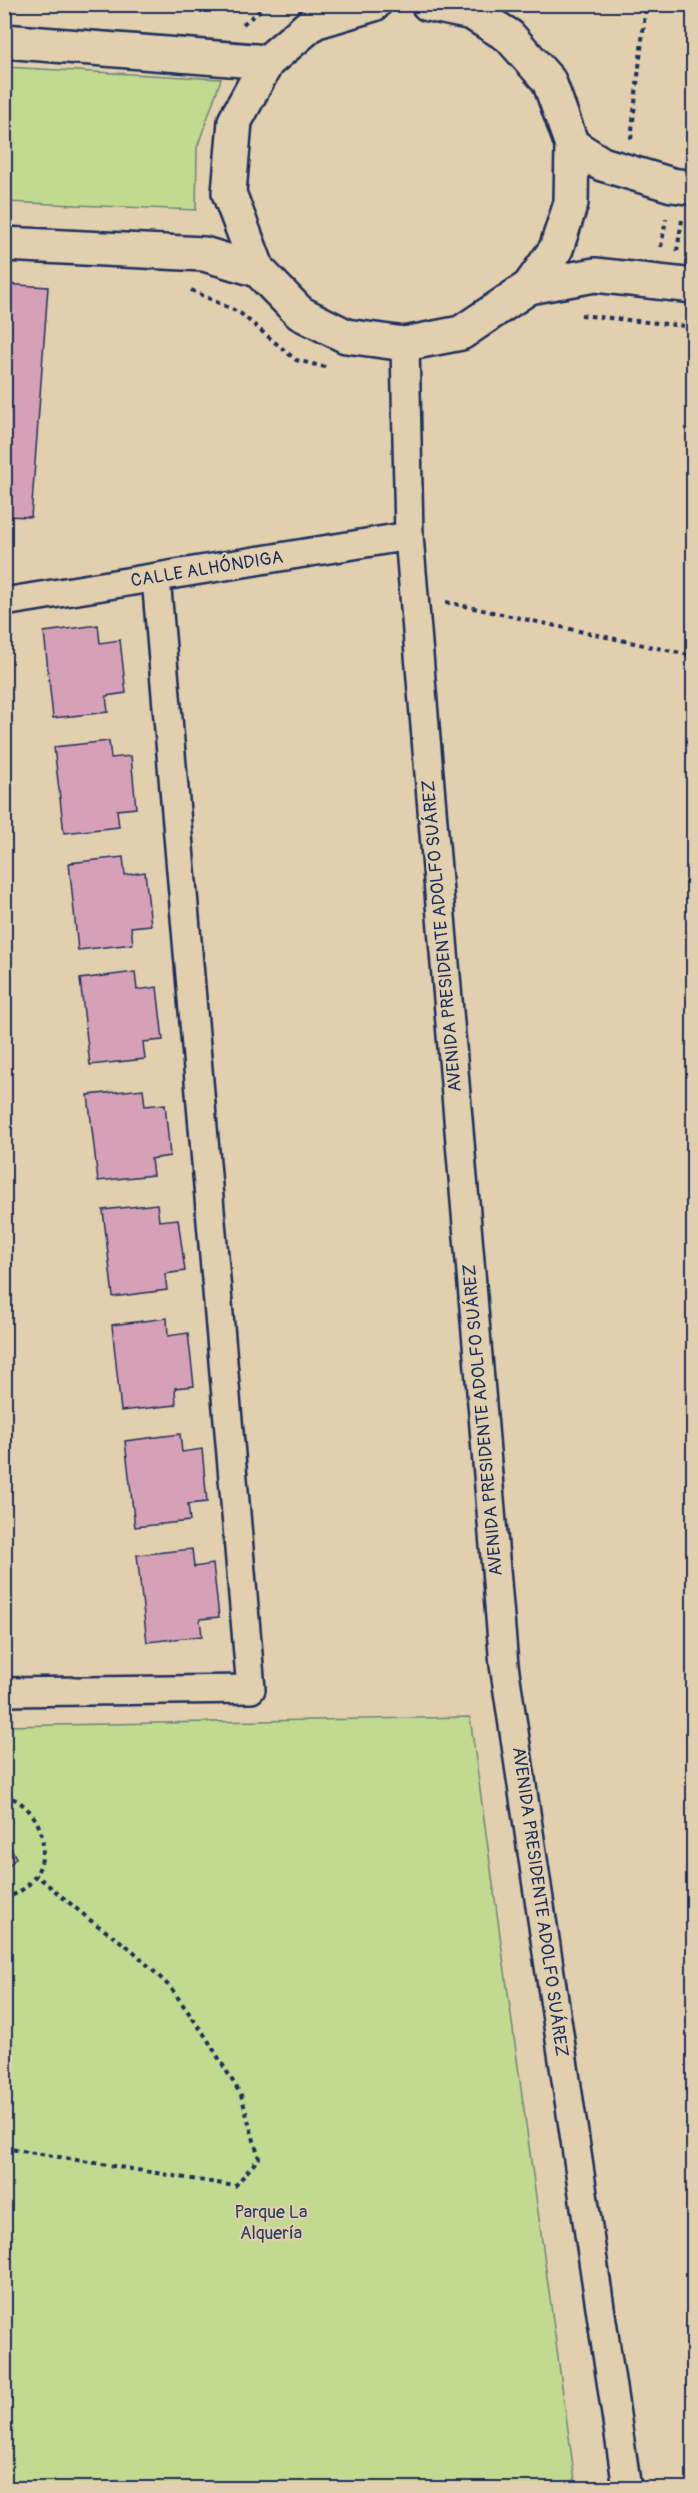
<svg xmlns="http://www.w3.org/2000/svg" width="698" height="2493" font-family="Pangolin,sans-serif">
<rect width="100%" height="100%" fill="#e1cfad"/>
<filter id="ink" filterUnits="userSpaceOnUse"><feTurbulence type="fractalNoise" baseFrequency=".0167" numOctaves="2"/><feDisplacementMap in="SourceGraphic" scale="12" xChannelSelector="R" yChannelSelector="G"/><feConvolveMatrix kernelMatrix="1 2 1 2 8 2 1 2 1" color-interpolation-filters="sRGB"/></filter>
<g filter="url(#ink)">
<g fill="#c1da90" stroke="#6e8477" stroke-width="1.5">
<path d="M4,67L221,79L197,148L196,210L5,202Z"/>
<path d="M470,1717L576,2488H5L4,1726Z"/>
</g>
<g fill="#d6a1b7" stroke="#1b2f5e" stroke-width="1.5">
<path d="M4,284L48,287L31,517L4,516Z"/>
<path d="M98,625L100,643L120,640L126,693L106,696L108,712L53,718L44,632Z"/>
<path d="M109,741L111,758L131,756L136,808L117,810L119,827L64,833L54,747Z"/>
<path d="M123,857L125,875L145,872L151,925L131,927L133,944L78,950L69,863Z"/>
<path d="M135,972L137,990L157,987L163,1040L143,1042L145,1059L90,1065L80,979Z"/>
<path d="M143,1089L145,1106L165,1104L170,1156L151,1159L153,1175L98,1181L88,1095Z"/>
<path d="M157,1204L159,1221L178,1219L185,1271L165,1274L167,1290L113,1297L103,1210Z"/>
<path d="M167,1318L168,1336L188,1333L194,1386L175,1388L176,1405L121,1411L112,1325Z"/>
<path d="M180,1434L182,1452L202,1449L207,1502L188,1504L190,1521L135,1527L125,1441Z"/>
<path d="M192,1549L194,1567L213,1564L219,1617L200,1619L202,1636L147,1642L137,1555Z"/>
<path d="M4,1834L16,1858L4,1872Z"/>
</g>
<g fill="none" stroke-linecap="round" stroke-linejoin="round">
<g stroke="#1b2f5e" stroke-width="32">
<g id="street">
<path d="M405,344L409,536L504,1665L627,2488"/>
<path d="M4,602L409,536"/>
<path d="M4,1692L251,1689L156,578"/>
</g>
</g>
<g stroke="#1b2f5e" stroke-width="38">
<g id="secondary">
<path d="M374,4L314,22L267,62L235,121L229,193L258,270L300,313L346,336L405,344L461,333L529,287L556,249L571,203L572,145L549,81L509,36L472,13L428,4"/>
<path d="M4,41L267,62"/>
<path d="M572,145L602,164L672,185L694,188"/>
<path d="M4,244L204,254L258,270"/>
<path d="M529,287L595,275L694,286"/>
</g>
</g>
<g stroke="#1b2f5e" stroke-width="4" stroke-dasharray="4.5 4.5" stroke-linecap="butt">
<path d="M243,24L268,4"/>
<path d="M631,139L646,4"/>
<path d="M661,247L666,219"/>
<path d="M677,251L682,220"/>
<path d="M191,290L240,313L296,360L325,367"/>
<path d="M581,315L694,327"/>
<path d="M446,602L694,656"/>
<path d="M4,1795C55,1810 57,1885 4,1898"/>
<path d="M4,2148L235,2186L259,2158L241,2095L206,2037L171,1988L131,1949L90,1920L36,1875"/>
</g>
<use href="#street" stroke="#e1cfad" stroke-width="27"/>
<use href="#secondary" stroke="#e1cfad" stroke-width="33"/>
</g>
</g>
<g text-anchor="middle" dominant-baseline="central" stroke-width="4.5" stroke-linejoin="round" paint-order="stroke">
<g font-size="18" fill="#1b2f5e" stroke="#e1cfad">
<text transform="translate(207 569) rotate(-9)">CALLE ALHÓNDIGA</text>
<text transform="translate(442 936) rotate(-95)">AVENIDA PRESIDENTE ADOLFO SUÁREZ</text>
<text transform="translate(483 1420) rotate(-95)">AVENIDA PRESIDENTE ADOLFO SUÁREZ</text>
<text transform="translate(540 1902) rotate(82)">AVENIDA PRESIDENTE ADOLFO SUÁREZ</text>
</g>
<g font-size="18" fill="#2c4063" stroke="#e1cfad">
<text x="271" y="2212">Parque La<tspan x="271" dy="21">Alquería</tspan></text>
</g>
</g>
<rect width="698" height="2493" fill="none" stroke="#e1cfad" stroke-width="24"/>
<rect x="12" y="12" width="674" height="2469" fill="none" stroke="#1b2f5e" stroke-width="2" filter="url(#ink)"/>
</svg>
